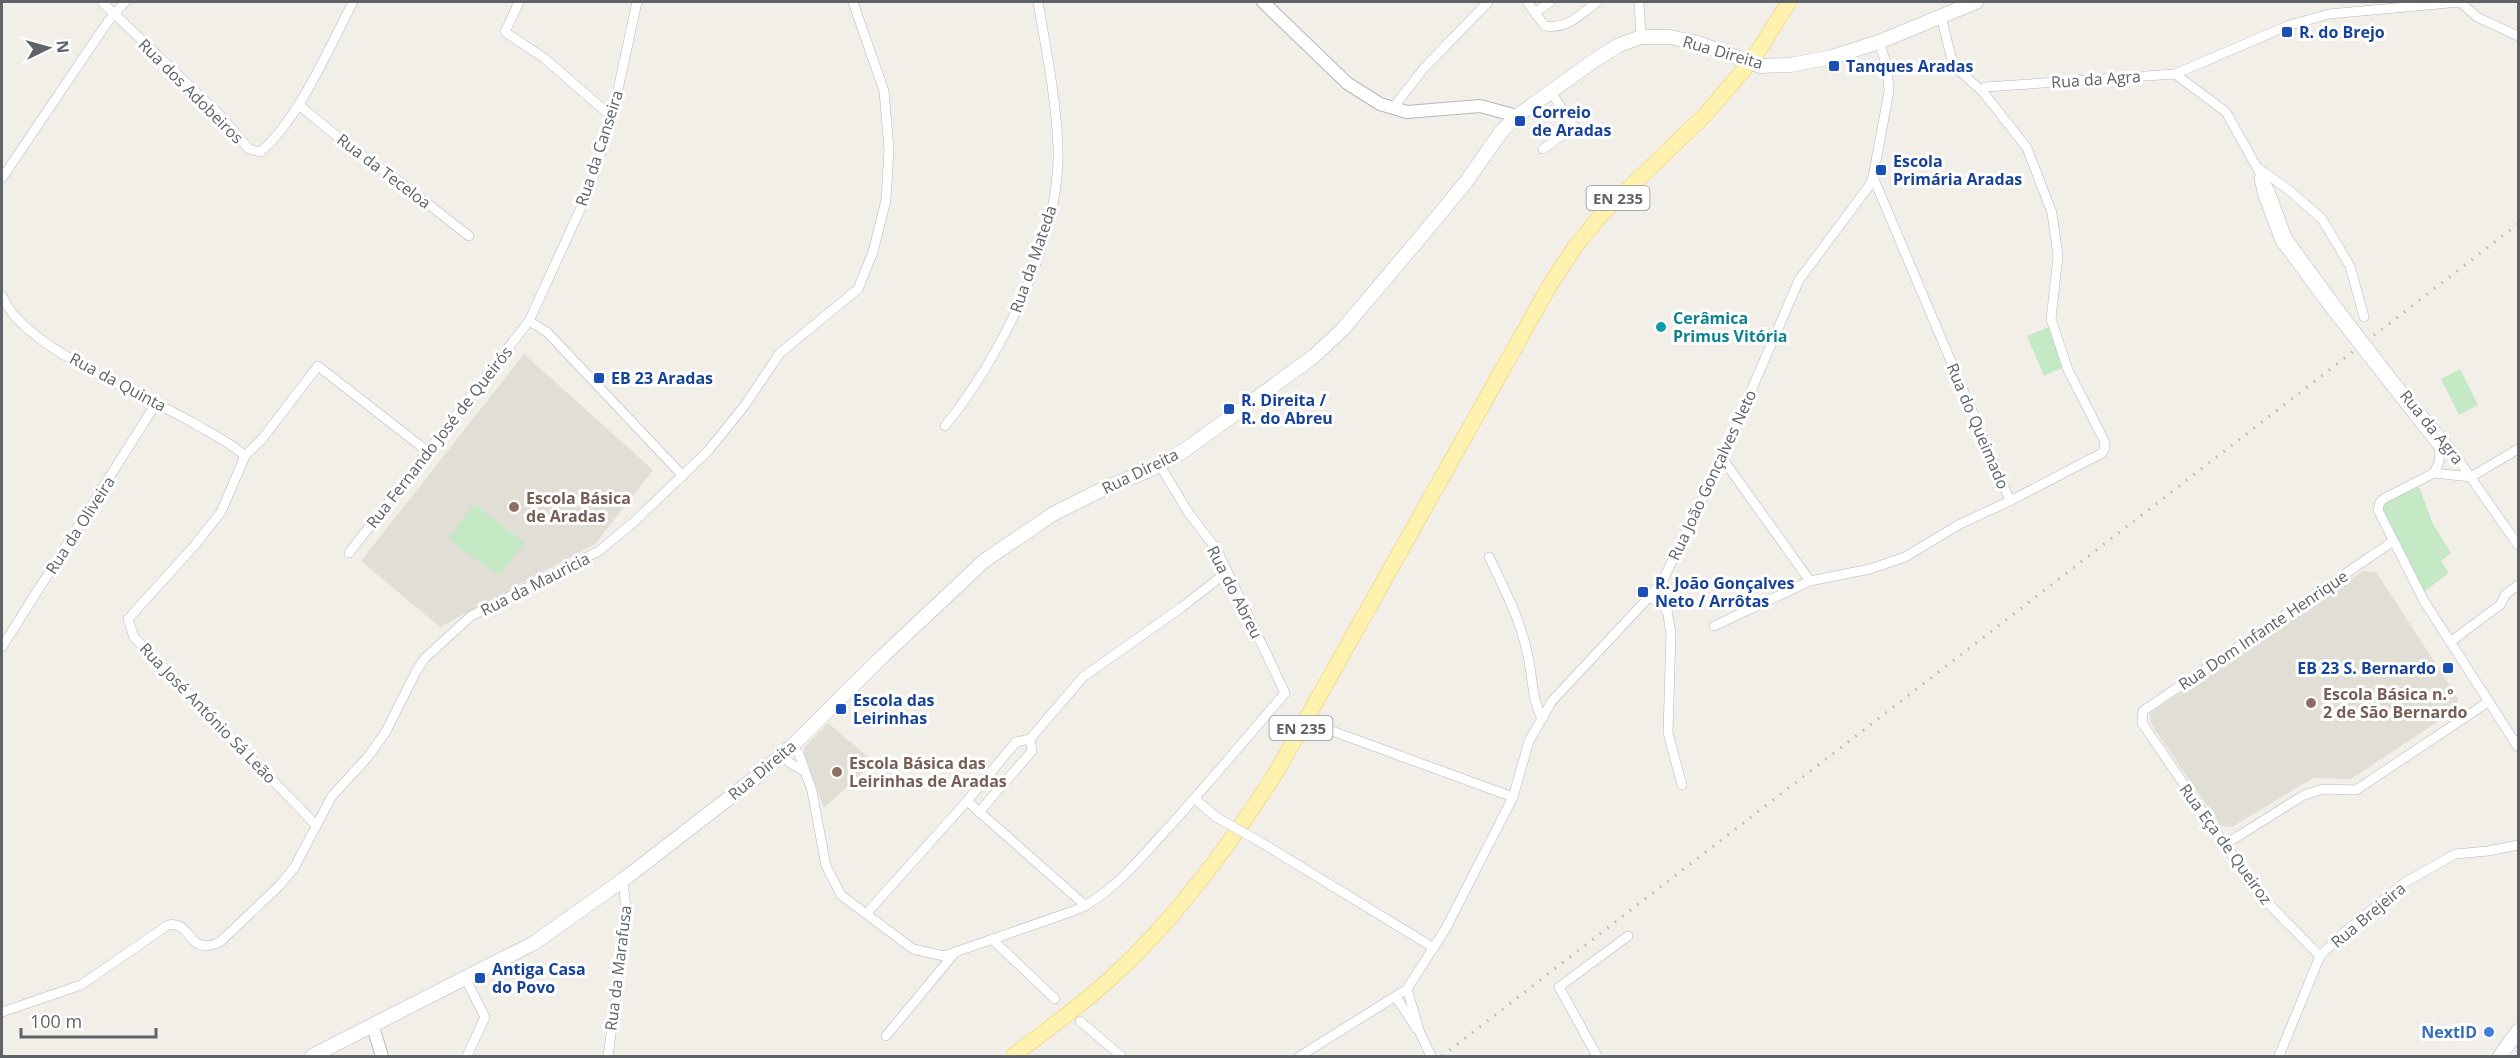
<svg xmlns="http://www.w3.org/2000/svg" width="2520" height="1058" font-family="'Open Sans',sans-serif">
<rect width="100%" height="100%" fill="#f1efe8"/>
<g fill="#e1ded6">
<path d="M524,354L653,470L595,544L440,627L361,561Z"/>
<path d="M2363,571L2376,572L2458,698L2457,709L2351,779L2313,778L2232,827L2221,826L2151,724L2150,713Z"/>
<path d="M828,723L874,762L824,808L804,754V748Z"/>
</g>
<g fill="#c5e8c5">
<path d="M2049,327L2062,368L2044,376L2027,336Z"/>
<path d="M2460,369L2478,405L2459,415L2441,379Z"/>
<path d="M2419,487L2433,524L2451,553L2441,561L2449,573L2422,593L2382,511L2384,501Z"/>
<path d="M474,504L525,543L499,576L448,539Z"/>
</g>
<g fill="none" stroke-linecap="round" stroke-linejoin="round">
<g stroke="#b5b8bc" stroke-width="10">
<g id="minor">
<path d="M102,2L220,115L249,149L260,152C298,121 330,46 353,2"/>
<path d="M519,2L505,32L544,58L612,117"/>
<path d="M1527,2L1545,26C1569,29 1579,15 1597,2"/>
<path d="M1639,2L1641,37"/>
<path d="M2460,2L2477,17L2518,36"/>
<path d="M1535,13L1550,2"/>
<path d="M1941,16L1951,57L1956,68L1983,92L2027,148L2052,213L2058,256L2051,319L2068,370L2104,440L2105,448L2102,453L2010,501"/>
<path d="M2175,74L2287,26L2329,14L2460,2"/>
<path d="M1983,92L1985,87L2175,74L2226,112L2270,191L2287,237L2337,306"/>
<path d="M299,105L345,143L400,182L469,236"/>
<path d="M1393,108L1424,68L1488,2"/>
<path d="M1543,149L1574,127L1551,92"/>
<path d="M2258,168L2289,190L2322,219L2350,266L2364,317"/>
<path d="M2,178L109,20L125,2"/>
<path d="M2259,178L2263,196L2280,241L2331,310"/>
<path d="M2,296C6,303 9,310 14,315C50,358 144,395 195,424C212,434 230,442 245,456"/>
<path d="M529,321L547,332L683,476"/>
<path d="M2397,384L2448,445L2518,545"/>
<path d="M2392,388L2440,449L2439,462L2434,473"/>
<path d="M945,426C1001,356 1061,237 1058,147C1056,98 1046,49 1038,2"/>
<path d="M1722,458L1810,581L1870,569L1905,557L1960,524L2010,501L1873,177"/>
<path d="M2471,477L2434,473L2385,498L2380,502L2378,510L2424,601L2518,747"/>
<path d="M2471,477L2518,449"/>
<path d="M349,553L529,321L590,188L612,117L637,2"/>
<path d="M1489,557C1504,588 1520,619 1527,652C1533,675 1531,697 1542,719"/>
<path d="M1650,596L1667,610L1671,634L1668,733L1682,785"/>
<path d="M1714,626L1810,581"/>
<path d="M2450,642L2500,605L2506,594L2518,585"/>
<path d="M2,647L157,402"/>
<path d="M1332,731L1513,797"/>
<path d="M1030,739L1083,677L1182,607L1227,572"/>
<path d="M792,746L799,754L812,791L826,866L841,895L913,949L944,956L1076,910C1110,895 1134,865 1159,838C1202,791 1243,742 1285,693L1217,550L1188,512L1159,464"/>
<path d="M782,754L790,763L805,772"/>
<path d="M1195,799L1216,817"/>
<path d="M967,801L1086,906"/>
<path d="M316,825L134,637L128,619L195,545L221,512L245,456L262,439L318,366L427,451"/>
<path d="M1262,843L1434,948"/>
<path d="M2224,845L2304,795L2323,789L2356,790L2488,702"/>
<path d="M866,914L967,801L1016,742L1030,739L1032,751L979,812"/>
<path d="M992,939L1055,999"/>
<path d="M2320,956L2259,894L2142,723L2143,711L2392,542"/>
<path d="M465,978L485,1017L467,1056"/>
<path d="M1407,989L1420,1033L1431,1056"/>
<path d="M1396,997L1417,1029"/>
<path d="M2,1012L81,985L168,925C193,920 186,957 220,942L279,886L294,868L332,796L367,758L385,733L417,670L425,658L471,616L599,551L635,521L708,451L745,405L780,353L858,289L873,252L886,200L889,149L884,91L853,2"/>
<path d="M1080,1021L1121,1056"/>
<path d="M886,1036L953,955"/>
<path d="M608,1056L627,919L623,880"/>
<path d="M1300,1056L1407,989L1446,928L1513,797L1529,741L1552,701L1650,596L1664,578L1722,458L1799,280L1869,186L1873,177L1889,91L1887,66L1879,42"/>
<path d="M1597,1056L1559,987L1628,936"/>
<path d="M2279,1056L2320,956L2341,935L2404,883L2455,854L2488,851L2518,845"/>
</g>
</g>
<g stroke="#b5b8bc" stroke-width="14">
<g id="tertiary">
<path d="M1263,2L1347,83L1380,104L1407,112L1480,106L1517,116"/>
<path d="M373,1027L382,1056"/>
</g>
</g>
<g stroke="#b6babf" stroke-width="15">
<g id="secondary">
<path d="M312,1056L534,943L623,880L755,778L792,746L884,655L984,561L1053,514L1105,488L1147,471L1185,450L1313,357L1343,329L1424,233L1466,182L1501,132L1517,116L1595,60L1619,45L1641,37H1670L1698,43L1760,66L1790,65L1832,57L1879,42L1976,2"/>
<path d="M2500,1056L2518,1031"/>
</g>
</g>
<g stroke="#f2c960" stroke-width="16">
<g id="primary">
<path d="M1757,53L1789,2"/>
<path d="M1013,1056C1045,1031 1079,1007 1109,980C1176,919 1229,846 1277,771L1550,285L1575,247L1603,213L1704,116L1742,72"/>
</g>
</g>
<use href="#minor" stroke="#fff" stroke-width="9"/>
<use href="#tertiary" stroke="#fff" stroke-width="12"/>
<use href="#secondary" stroke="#fff" stroke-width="14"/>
<use href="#primary" stroke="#fff2af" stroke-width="15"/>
<path stroke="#b6b7b8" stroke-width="3" stroke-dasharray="1.5 8" stroke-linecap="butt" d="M1442,1056L2518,224"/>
<g stroke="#b5b8bc" stroke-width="10" stroke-linecap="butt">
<g id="minor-bridge">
<path d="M2337,306L2397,384"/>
<path d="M2331,310L2392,388"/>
<path d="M1216,817L1262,843"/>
</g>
</g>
<g stroke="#f2c960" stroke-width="16" stroke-linecap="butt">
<path id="primary-bridge" d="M1742,72L1757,53"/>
</g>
<use href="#minor-bridge" stroke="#fff" stroke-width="9"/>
<use href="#primary-bridge" stroke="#fff2af" stroke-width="15"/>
</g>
<g fill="#1a4fb4" stroke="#fff" stroke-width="2">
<rect x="2281" y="26" width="12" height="12" rx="3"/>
<rect x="1828" y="60" width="12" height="12" rx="3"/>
<rect x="1514" y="115" width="12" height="12" rx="3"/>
<rect x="1875" y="164" width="12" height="12" rx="3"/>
<rect x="593" y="372" width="12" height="12" rx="3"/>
<rect x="1223" y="403" width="12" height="12" rx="3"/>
<rect x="1637" y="586" width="12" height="12" rx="3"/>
<rect x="2442" y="662" width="12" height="12" rx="3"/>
<rect x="835" y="703" width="12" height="12" rx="3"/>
<rect x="474" y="972" width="12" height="12" rx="3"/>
</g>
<circle fill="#0f9aa8" stroke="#fff" stroke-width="2" cx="1661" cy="327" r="6"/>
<g fill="#8d6e63" stroke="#fff" stroke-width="2">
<circle cx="514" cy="507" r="6"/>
<circle cx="2311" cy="703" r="6"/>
<circle cx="837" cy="772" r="6"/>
</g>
<circle fill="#3f7fe0" stroke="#fff" stroke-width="2" cx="2489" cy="1032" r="6"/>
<g text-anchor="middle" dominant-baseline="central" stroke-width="6" stroke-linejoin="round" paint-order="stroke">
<g fill="#fff" stroke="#8f9295" stroke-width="1.5">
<rect x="1586.5" y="186" width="63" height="24" rx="4.5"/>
<rect x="1269.5" y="716" width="63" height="24" rx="4.5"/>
</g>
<g font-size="15" font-weight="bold" fill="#5f6368">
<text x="1618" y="198">EN 235</text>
<text x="1301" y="728">EN 235</text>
</g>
<g font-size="16" font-weight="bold" fill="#164399" stroke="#fff" text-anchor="start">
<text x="2299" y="32">R. do Brejo</text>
<text x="1846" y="66">Tanques Aradas</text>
<text x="1532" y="112">Correio<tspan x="1532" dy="18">de Aradas</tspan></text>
<text x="1893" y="161">Escola<tspan x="1893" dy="18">Primária Aradas</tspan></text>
<text x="611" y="378">EB 23 Aradas</text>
<text x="1241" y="400">R. Direita /<tspan x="1241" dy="18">R. do Abreu</tspan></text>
<text x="1655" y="583">R. João Gonçalves<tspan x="1655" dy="18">Neto / Arrôtas</tspan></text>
<text x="2436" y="668" text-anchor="end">EB 23 S. Bernardo</text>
<text x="853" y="700">Escola das<tspan x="853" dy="18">Leirinhas</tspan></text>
<text x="492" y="969">Antiga Casa<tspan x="492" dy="18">do Povo</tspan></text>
</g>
<g font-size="16" fill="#5f6368" stroke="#fff">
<text transform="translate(1723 52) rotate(16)">Rua Direita</text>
<text transform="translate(2096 79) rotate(-4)">Rua da Agra</text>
<text transform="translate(191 91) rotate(45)">Rua dos Adobeiros</text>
<text transform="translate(599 148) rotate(-72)">Rua da Canseira</text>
<text transform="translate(384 171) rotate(37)">Rua da Teceloa</text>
<text transform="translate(1033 259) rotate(-71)">Rua da Mateda</text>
<text transform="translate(118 382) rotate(28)">Rua da Quinta</text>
<text transform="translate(1978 426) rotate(67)">Rua do Queimado</text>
<text transform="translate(2432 427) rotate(51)">Rua da Agra</text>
<text transform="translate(439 437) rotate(-52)">Rua Fernando José de Queirós</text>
<text transform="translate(1140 471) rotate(-26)">Rua Direita</text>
<text transform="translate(1712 475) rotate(-65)">Rua João Gonçalves Neto</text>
<text transform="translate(80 525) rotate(-57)">Rua da Oliveira</text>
<text transform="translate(535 584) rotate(-27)">Rua da Mauricia</text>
<text transform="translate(1235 592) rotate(63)">Rua do Abreu</text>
<text transform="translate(2263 630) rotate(-34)">Rua Dom Infante Henrique</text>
<text transform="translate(208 713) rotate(46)">Rua José António Sá Leão</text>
<text transform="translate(762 770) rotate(-40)">Rua Direita</text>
<text transform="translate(2226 844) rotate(54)">Rua Eça de Queiroz</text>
<text transform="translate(2368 915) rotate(-40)">Rua Brejeira</text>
<text transform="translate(618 968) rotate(-83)">Rua da Marafusa</text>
</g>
<g font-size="16" font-weight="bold" fill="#0d838f" stroke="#fff" text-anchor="start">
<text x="1673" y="318">Cerâmica<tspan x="1673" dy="18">Primus Vitória</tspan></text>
</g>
<g font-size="16" font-weight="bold" fill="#785e54" stroke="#fff" text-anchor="start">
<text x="526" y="498">Escola Básica<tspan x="526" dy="18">de Aradas</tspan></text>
<text x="2323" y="694">Escola Básica n.º<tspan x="2323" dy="18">2 de São Bernardo</tspan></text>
<text x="849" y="763">Escola Básica das<tspan x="849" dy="18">Leirinhas de Aradas</tspan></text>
</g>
<g font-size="16" font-weight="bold" fill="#366cbe" stroke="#fff" text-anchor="end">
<text x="2477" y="1032">NextID</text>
</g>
</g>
<rect width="2520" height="1058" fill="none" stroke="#5f6368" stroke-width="6"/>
<g transform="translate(48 48) rotate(85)" stroke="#ffffff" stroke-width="4.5" paint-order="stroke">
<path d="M0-4.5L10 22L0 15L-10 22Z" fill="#5f6368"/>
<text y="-9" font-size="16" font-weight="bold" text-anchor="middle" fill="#5f6368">N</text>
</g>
<path d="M21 1028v9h135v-9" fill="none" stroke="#5f6368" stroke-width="3"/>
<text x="30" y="1028" font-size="18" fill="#5f6368" stroke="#ffffff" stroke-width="4.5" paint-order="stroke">100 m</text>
</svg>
